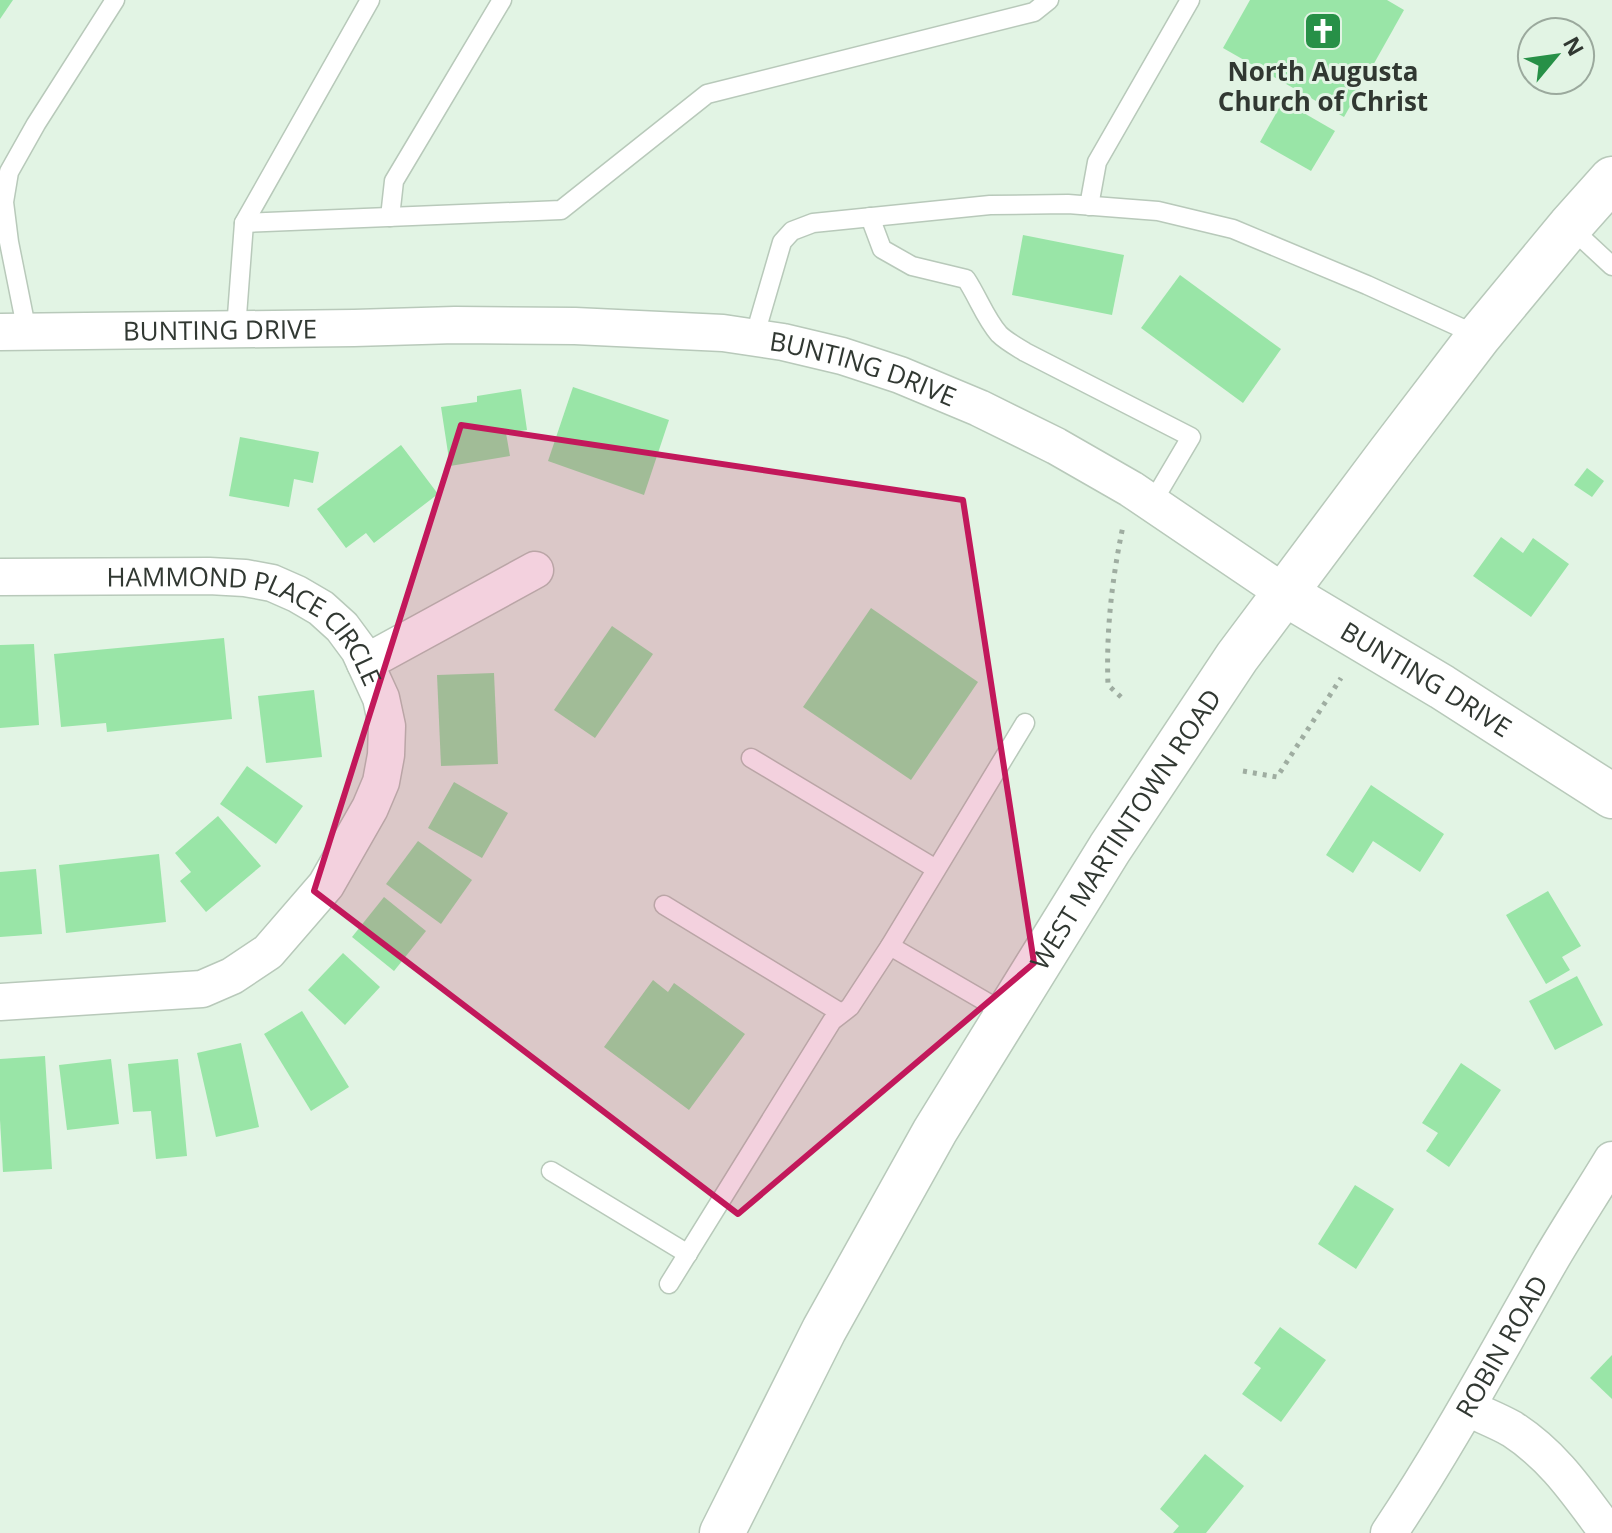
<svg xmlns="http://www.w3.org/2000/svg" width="1612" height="1533" font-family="'Open Sans',sans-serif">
<rect width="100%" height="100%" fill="#e2f4e4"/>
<g fill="#99e5a7">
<path d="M0,0H13L0,19Z"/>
<path d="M1250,0H1387L1404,10L1344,117L1223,48Z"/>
<path d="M1283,101L1335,131L1311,171L1260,142Z"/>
<path d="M1023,235L1124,255L1112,315L1012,295Z"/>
<path d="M1180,275L1281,349L1243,403L1141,328Z"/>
<path d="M573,387L669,420L644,495L548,461Z"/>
<path d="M521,389L527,430L506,433L510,456L450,466L441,407L477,402V396Z"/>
<path d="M240,437L319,452L313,483L294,479L289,507L229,496Z"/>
<path d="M401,445L438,494L374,543L366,533L346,548L317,509Z"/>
<path d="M1587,468L1604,481L1592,497L1574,485Z"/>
<path d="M1501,537L1523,553L1533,538L1569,564L1531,617L1473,576Z"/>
<path d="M871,608L978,682L911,780L803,707Z"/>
<path d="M612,626L653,654L595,738L554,710Z"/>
<path d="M224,638L232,719L107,732L106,723L61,727L54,654Z"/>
<path d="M34,644L39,725L0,728V645Z"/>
<path d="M494,673L498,764L441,766L437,675Z"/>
<path d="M314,690L322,757L266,763L258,696Z"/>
<path d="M247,766L303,806L276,844L220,804Z"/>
<path d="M454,782L508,813L482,858L428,828Z"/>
<path d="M1371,785L1444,834L1420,872L1373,841L1353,873L1326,855Z"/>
<path d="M218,816L261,866L206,912L180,881L191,872L175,853Z"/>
<path d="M418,841L472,880L441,924L386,884Z"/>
<path d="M159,854L166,922L66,933L59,865Z"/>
<path d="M36,869L42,934L0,937V872Z"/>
<path d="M1548,891L1581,946L1562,957L1570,970L1546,984L1506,915Z"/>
<path d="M384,897L426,931L394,971L352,937Z"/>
<path d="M343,953L380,987L345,1025L308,990Z"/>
<path d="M1577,976L1603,1025L1555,1050L1529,1001Z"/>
<path d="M653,980L668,992L674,983L745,1034L689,1110L604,1047Z"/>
<path d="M302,1011L349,1087L311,1111L264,1034Z"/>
<path d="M241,1043L259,1127L216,1137L197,1053Z"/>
<path d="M45,1056L52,1169L3,1172L0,1120V1059Z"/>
<path d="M111,1059L119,1124L67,1130L59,1065Z"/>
<path d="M178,1059L187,1156L156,1159L151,1111L133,1112L128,1064Z"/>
<path d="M1461,1063L1501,1090L1449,1167L1426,1151L1438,1133L1422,1123Z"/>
<path d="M1355,1185L1394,1209L1356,1269L1318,1244Z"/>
<path d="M1280,1327L1326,1360L1281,1422L1242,1394L1261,1368L1254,1363Z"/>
<path d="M1612,1355V1399L1590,1378Z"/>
<path d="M1205,1454L1244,1486L1206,1533H1173L1179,1526L1160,1509Z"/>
</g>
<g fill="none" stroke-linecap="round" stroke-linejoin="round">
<g stroke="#b8c9ba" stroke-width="21">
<g id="lane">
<path d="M1089,206L1097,162L1190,0"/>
<path d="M390,217L394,181L502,0"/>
<path d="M870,217L882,249L912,266L966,279C978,297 985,318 999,334C1006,341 1017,347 1025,352L1191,437L1152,503"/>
<path d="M244,223L561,210L707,94L1034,12L1049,0"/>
<path d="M1570,227L1612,266"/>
<path d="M236,329L244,223L370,0"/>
<path d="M27,332L9,242L4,202L9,172L36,124L115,0"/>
<path d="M754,338L782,242L792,231L813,223L990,205L1068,204L1158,211L1233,229L1367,285L1479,336"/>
<path d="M751,758L936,869"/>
<path d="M664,905L841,1013"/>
<path d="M890,946L1007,1014"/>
<path d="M551,1171L688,1254"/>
<path d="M669,1284L832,1021L850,1007L890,946L1025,723"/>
</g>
</g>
<g stroke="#b8c9ba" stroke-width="39">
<g id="street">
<path id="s1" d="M0,332L354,328L455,325L575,326L723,333L783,342L842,356L900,375L979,408L1056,446L1131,489L1286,594"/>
<path id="s2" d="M0,577L209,576L245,578L272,583L297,594L321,608L342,627L359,650L365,663L381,698L387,726L386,755L381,782L370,808L326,885L268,952L232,976L202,989L0,1002"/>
<path d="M365,663L535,570"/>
<path d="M1468,1408C1482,1415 1498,1421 1512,1429C1555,1457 1578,1493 1608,1533"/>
<path id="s3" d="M1389,1533C1448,1445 1498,1351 1551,1259C1571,1225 1592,1193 1612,1160"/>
</g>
</g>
<g stroke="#b8c9ba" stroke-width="47">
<g id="secondary">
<path id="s4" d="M1286,594L1442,687L1612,796"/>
<path id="s5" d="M722,1533L824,1330L935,1131L1110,848L1237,657L1389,454L1479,336L1570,226L1612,179"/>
</g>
</g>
<g stroke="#9fada1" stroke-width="5" stroke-dasharray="4 6" stroke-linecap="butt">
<path d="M1121,697L1108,685C1106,630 1112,579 1123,526"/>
<path d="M1243,771L1277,777L1341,678"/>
</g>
<use href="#lane" stroke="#fff" stroke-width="18"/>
<use href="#street" stroke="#fff" stroke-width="36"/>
<use href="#secondary" stroke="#fff" stroke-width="44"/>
</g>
<path fill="#c2185b" fill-opacity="0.2" stroke="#c2185b" stroke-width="6" stroke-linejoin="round" d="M461,425L963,500L1034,963L738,1214L314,891Z"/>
<defs>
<g id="church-square" transform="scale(2)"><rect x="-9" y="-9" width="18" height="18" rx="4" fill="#279047" stroke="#e2f4e4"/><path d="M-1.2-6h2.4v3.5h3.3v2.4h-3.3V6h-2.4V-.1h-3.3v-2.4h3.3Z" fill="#fff"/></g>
</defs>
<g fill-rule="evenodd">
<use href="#church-square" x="1323" y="31"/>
</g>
<g text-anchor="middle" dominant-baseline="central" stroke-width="6" stroke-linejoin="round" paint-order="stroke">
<g font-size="26" font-weight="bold" fill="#313832" stroke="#e2f4e4">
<text x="1323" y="71">North Augusta<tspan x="1323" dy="30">Church of Christ</tspan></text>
</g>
<g font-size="26" fill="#313832" stroke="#e2f4e4">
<text stroke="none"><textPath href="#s1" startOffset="220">BUNTING DRIVE</textPath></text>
<text stroke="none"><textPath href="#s1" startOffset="868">BUNTING DRIVE</textPath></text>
<text stroke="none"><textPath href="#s2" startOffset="264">HAMMOND PLACE CIRCLE</textPath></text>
<text stroke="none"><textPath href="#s4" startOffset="164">BUNTING DRIVE</textPath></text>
<text stroke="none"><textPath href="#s5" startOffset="812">WEST MARTINTOWN ROAD</textPath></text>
<text stroke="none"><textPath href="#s3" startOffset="218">ROBIN ROAD</textPath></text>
</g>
</g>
<g transform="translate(1556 56) rotate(61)"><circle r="38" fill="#e2f4e4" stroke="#9ba99d" stroke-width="2"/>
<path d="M0-6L14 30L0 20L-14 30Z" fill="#279047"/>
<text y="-12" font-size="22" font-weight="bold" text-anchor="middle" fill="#313832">N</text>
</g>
</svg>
